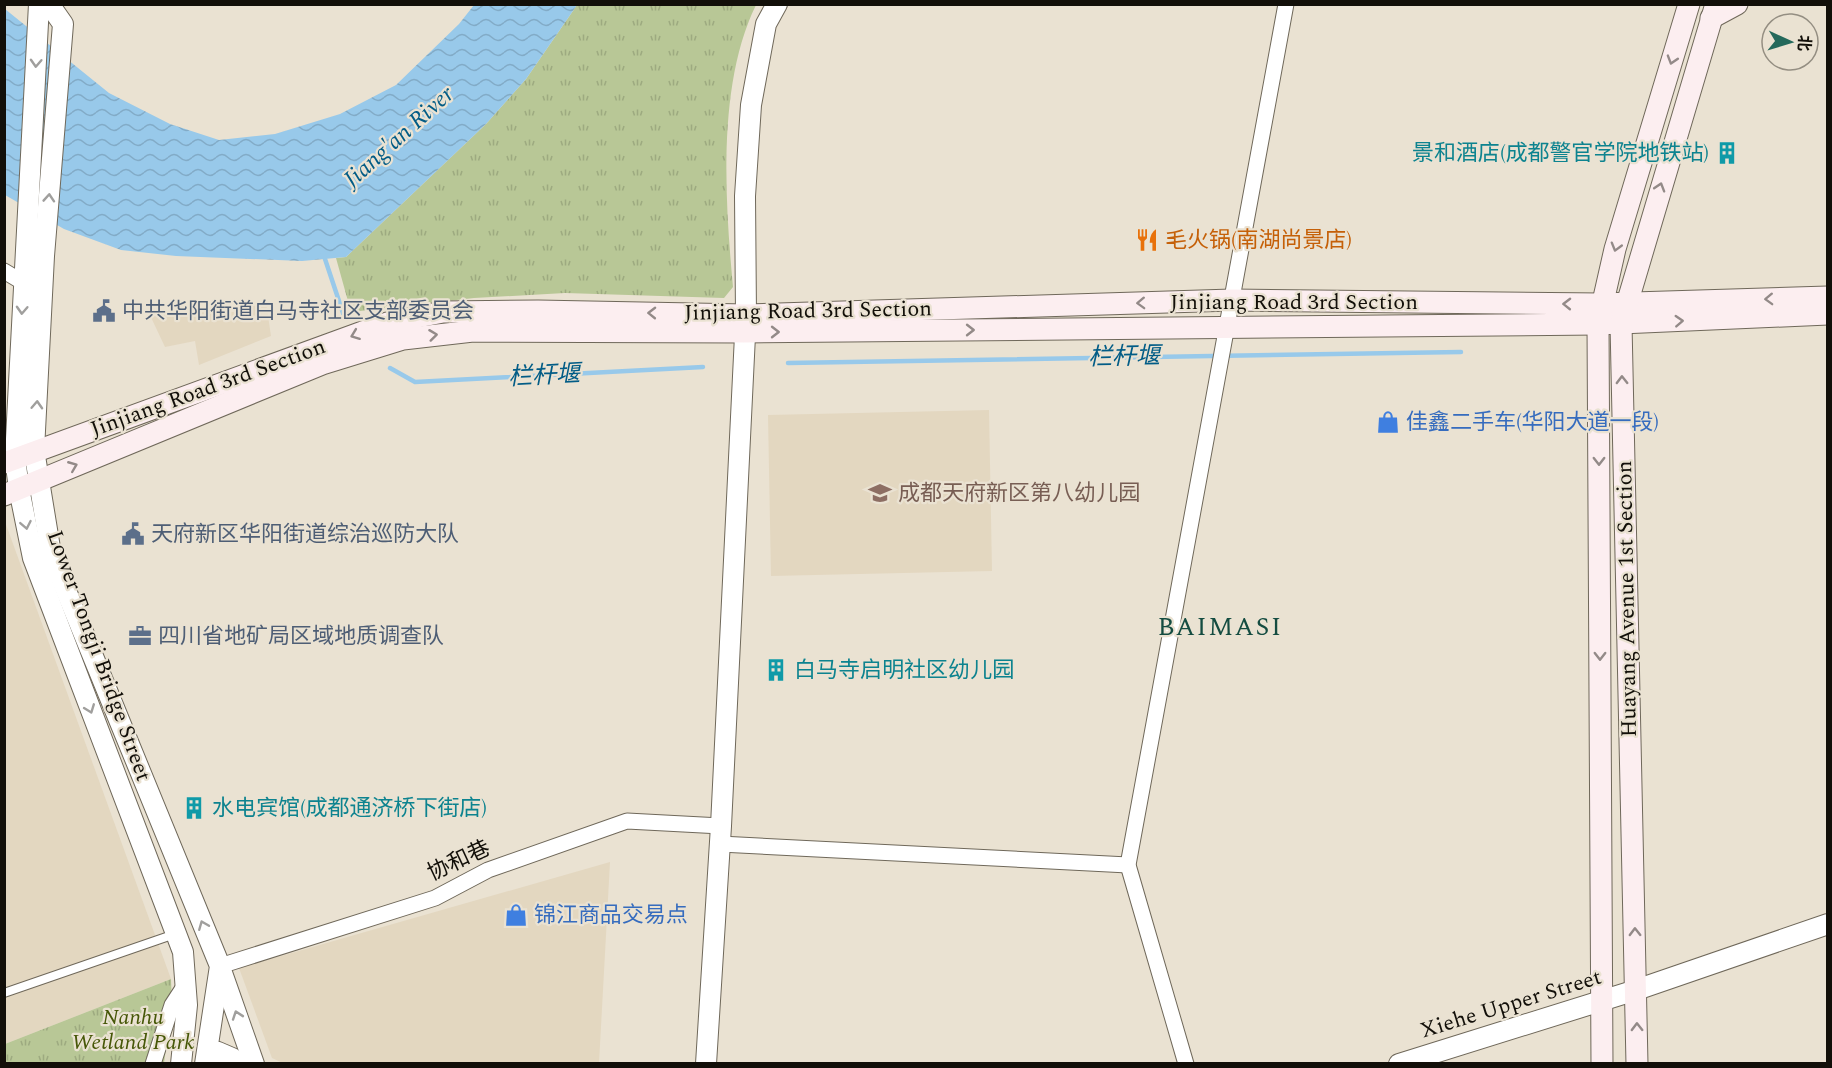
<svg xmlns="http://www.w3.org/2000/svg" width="1832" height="1068" font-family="Spectral,'Noto Sans SC',serif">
<defs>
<pattern id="park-tufts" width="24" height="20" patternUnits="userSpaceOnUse" patternTransform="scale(1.5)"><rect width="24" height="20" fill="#b8c796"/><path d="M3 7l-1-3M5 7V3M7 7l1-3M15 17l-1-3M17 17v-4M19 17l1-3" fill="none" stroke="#9daa80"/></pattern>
<pattern id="water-waves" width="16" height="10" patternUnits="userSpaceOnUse" patternTransform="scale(1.5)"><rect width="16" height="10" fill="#98c9ea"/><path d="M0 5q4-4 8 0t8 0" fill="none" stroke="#82abc7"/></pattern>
</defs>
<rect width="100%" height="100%" fill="#eae2d2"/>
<g fill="#e3d7c0">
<path d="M241,302H266L271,336L199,365L195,341L165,347L148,311L239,312Z"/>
<path d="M989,410L992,571L771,576L768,415Z"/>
<path d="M4,519L171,979L5,1044H4Z"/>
<path d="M610,862L599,1063L285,1064L272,1058L239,968Z"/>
</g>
<g fill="url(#park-tufts)">
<path d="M577,5H756C717,84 725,201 733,287L724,298L565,293L474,298L351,312L336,258L346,257L486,124L526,79Z"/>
<path d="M171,979L172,1005L164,1063L5,1064V1044Z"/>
</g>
<path fill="url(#water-waves)" d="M474,5H577L526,79L486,124L346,257L302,261L176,256L121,250L64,229L5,195V9L109,93L170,124L219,140L275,134L340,114L396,85L459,24Z"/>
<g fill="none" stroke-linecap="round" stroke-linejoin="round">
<g stroke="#98c9ea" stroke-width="4.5">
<path d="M323,253L344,316"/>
<path d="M788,363L1461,352"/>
<path d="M390,368L415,382L703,367"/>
</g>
<g stroke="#6f685a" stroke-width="10">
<path id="service" d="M4,993L175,934"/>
</g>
<g stroke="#6f685a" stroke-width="17">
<g id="minor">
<path d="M4,271L24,283"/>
<path d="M720,844L1128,865"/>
<path d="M220,966L435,898L488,870L627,821L721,826"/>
<path d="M153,1064L172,1005L187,982"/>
<path d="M1186,1064L1128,865L1286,4"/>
</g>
</g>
<g stroke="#6f685a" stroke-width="22">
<g id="tertiary">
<path d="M39,4L15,458L19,489L33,558L183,952L187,1005L181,1064"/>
<path d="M49,4L63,24L44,256L34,450L51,554L220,966L205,1064"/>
<path d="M221,970L254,1064"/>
<path d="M207,1064L218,1052L232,1058L234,1064"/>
<path d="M706,1064L721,826L746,315L745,196L751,105L766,24L777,4"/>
<path d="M1399,1064L1636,990L1828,924"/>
</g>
</g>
<g stroke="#6f685a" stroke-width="23">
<g id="secondary">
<path d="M1711,18L1737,4"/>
<path d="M4,463L387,323L443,312L538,311L746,315L1232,300L1601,304L1828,297"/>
<path d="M4,495L322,364L403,339L473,331L744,332L1598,324L1828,314"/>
<path d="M1602,1064L1598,324L1615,249L1689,4"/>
<path d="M1637,1064L1621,324L1716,4"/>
</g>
</g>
<use href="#service" stroke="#fff" stroke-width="8"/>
<use href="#minor" stroke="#fff" stroke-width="15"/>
<use href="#tertiary" stroke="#fff" stroke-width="20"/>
<use href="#secondary" stroke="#fceef0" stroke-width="21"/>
</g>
<defs><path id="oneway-chevron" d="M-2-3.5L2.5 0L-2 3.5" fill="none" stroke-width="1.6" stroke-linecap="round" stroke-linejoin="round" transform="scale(1.5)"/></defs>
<g stroke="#938a88">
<use href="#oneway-chevron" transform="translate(1672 60) rotate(107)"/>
<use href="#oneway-chevron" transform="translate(1660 187) rotate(-73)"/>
<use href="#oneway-chevron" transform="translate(1616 247) rotate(106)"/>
<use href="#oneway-chevron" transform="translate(1769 299) rotate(178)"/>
<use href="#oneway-chevron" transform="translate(1141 303) rotate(178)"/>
<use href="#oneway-chevron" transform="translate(1567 304) rotate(-179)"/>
<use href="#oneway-chevron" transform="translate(652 313) rotate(-179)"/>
<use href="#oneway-chevron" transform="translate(1679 321) rotate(-3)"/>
<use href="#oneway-chevron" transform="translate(970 330)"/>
<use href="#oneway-chevron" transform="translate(775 332)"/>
<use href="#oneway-chevron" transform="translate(355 335) rotate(159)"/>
<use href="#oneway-chevron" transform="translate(433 335) rotate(-7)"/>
<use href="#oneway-chevron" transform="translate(1622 380) rotate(-91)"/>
<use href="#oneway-chevron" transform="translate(1599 461) rotate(90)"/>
<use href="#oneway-chevron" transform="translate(73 466) rotate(-22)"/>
<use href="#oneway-chevron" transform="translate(1600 656) rotate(90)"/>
<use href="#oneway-chevron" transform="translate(1635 932) rotate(-91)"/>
<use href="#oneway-chevron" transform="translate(1637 1027) rotate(-91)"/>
</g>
<g stroke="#a09f9d">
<use href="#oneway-chevron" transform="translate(36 63) rotate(93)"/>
<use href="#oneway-chevron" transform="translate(49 198) rotate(-86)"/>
<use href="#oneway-chevron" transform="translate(22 310) rotate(93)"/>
<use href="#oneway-chevron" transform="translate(37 405) rotate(-87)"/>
<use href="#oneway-chevron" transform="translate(26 525) rotate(79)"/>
<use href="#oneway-chevron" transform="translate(90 709) rotate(69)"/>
<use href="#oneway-chevron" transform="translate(203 925) rotate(-112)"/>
<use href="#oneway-chevron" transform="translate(237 1015) rotate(-109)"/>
</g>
<defs>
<g id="building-bare" transform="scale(1.8)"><path d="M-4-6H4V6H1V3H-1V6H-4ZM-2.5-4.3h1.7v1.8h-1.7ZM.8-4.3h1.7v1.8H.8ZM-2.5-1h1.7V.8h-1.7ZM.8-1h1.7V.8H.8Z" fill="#0f9aa8" stroke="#eae2d2" stroke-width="2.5" paint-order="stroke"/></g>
<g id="restaurant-bare" transform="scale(1.8)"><path d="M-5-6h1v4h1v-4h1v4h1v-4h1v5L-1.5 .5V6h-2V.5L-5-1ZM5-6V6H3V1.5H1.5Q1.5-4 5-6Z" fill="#e8710a" stroke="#eae2d2" stroke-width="2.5" paint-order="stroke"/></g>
<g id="civic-bare" transform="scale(1.8)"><path d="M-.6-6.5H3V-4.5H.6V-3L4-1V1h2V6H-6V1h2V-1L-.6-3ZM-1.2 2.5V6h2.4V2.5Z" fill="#5c6f8a" stroke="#eae2d2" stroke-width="2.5" paint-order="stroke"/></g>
<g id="shop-bare" transform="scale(1.8)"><path d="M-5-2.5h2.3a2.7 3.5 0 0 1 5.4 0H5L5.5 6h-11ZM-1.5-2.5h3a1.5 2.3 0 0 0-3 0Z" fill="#3f7fe0" stroke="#eae2d2" stroke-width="2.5" paint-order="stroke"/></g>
<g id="school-bare" transform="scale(1.8)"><path d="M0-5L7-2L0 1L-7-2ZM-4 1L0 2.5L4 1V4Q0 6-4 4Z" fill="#8d6e63" stroke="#eae2d2" stroke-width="2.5" paint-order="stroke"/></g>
<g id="office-bare" transform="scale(1.8)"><path d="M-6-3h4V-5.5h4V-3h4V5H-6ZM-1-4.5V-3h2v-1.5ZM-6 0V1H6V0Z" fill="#5c6f8a" stroke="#eae2d2" stroke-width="2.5" paint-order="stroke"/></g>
</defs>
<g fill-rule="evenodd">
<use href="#building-bare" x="1727" y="153"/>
<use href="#restaurant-bare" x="1147" y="240"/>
<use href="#civic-bare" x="104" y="311"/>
<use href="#shop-bare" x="1388" y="422"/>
<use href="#school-bare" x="880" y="493"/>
<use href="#civic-bare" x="133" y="534"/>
<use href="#office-bare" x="140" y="636"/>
<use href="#building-bare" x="776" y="670"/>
<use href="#building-bare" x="194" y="808"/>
<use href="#shop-bare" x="516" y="915"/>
</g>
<g text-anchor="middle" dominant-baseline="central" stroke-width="4.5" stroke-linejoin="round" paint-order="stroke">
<g font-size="22" fill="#0d838f" stroke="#eae2d2" text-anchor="start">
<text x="1709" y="153" text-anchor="end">景和酒店(成都警官学院地铁站)</text>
<text x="794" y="670">白马寺启明社区幼儿园</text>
<text x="212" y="808">水电宾馆(成都通济桥下街店)</text>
</g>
<g font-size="22" fill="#c56008" stroke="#eae2d2" text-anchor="start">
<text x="1165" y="240">毛火锅(南湖尚景店)</text>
</g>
<g font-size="22" fill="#120f09" stroke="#eae2d2">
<text x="1294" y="302">Jinjiang Road 3rd Section</text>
<text transform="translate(808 311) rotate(-1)">Jinjiang Road 3rd Section</text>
<text transform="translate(208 388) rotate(-20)">Jinjiang Road 3rd Section</text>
<text transform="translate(1627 599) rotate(-91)">Huayang Avenue 1st Section</text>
<text transform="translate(99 656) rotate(70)">Lower Tongji Bridge Street</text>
<text transform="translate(459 861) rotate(-25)">协和巷</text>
<text transform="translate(1511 1004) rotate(-17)">Xiehe Upper Street</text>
</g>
<g font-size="22" fill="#4e5e75" stroke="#eae2d2" text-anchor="start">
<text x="122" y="311">中共华阳街道白马寺社区支部委员会</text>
<text x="151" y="534">天府新区华阳街道综治巡防大队</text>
<text x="158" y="636">四川省地矿局区域地质调查队</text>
</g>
<g font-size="22" fill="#366cbe" stroke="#eae2d2" text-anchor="start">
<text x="1406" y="422">佳鑫二手车(华阳大道一段)</text>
<text x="534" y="915">锦江商品交易点</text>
</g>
<g font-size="22" fill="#785e54" stroke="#eae2d2" text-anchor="start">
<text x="898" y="493">成都天府新区第八幼儿园</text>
</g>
<g font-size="22" font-style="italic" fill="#465707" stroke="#eae2d2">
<text x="133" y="1017">Nanhu<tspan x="133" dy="25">Wetland Park</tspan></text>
</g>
<g font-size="24" font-style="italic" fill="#025c86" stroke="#eae2d2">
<text transform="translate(399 137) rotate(-42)">Jiang'an River</text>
<text transform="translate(1124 357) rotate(-1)">栏杆堰</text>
<text transform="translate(544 376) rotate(-3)">栏杆堰</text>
</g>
<g font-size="26" letter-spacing="1.5" fill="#144c41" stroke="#eae2d2">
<text x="1220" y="627">BAIMASI</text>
</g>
</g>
<rect width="1832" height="1068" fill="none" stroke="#120f09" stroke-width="12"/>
<g transform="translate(1790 42) rotate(94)"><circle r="28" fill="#eae2d2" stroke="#948e82" stroke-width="1.5"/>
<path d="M0-4.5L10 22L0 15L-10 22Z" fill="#24695b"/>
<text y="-9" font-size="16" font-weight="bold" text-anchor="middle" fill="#120f09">北</text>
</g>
</svg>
